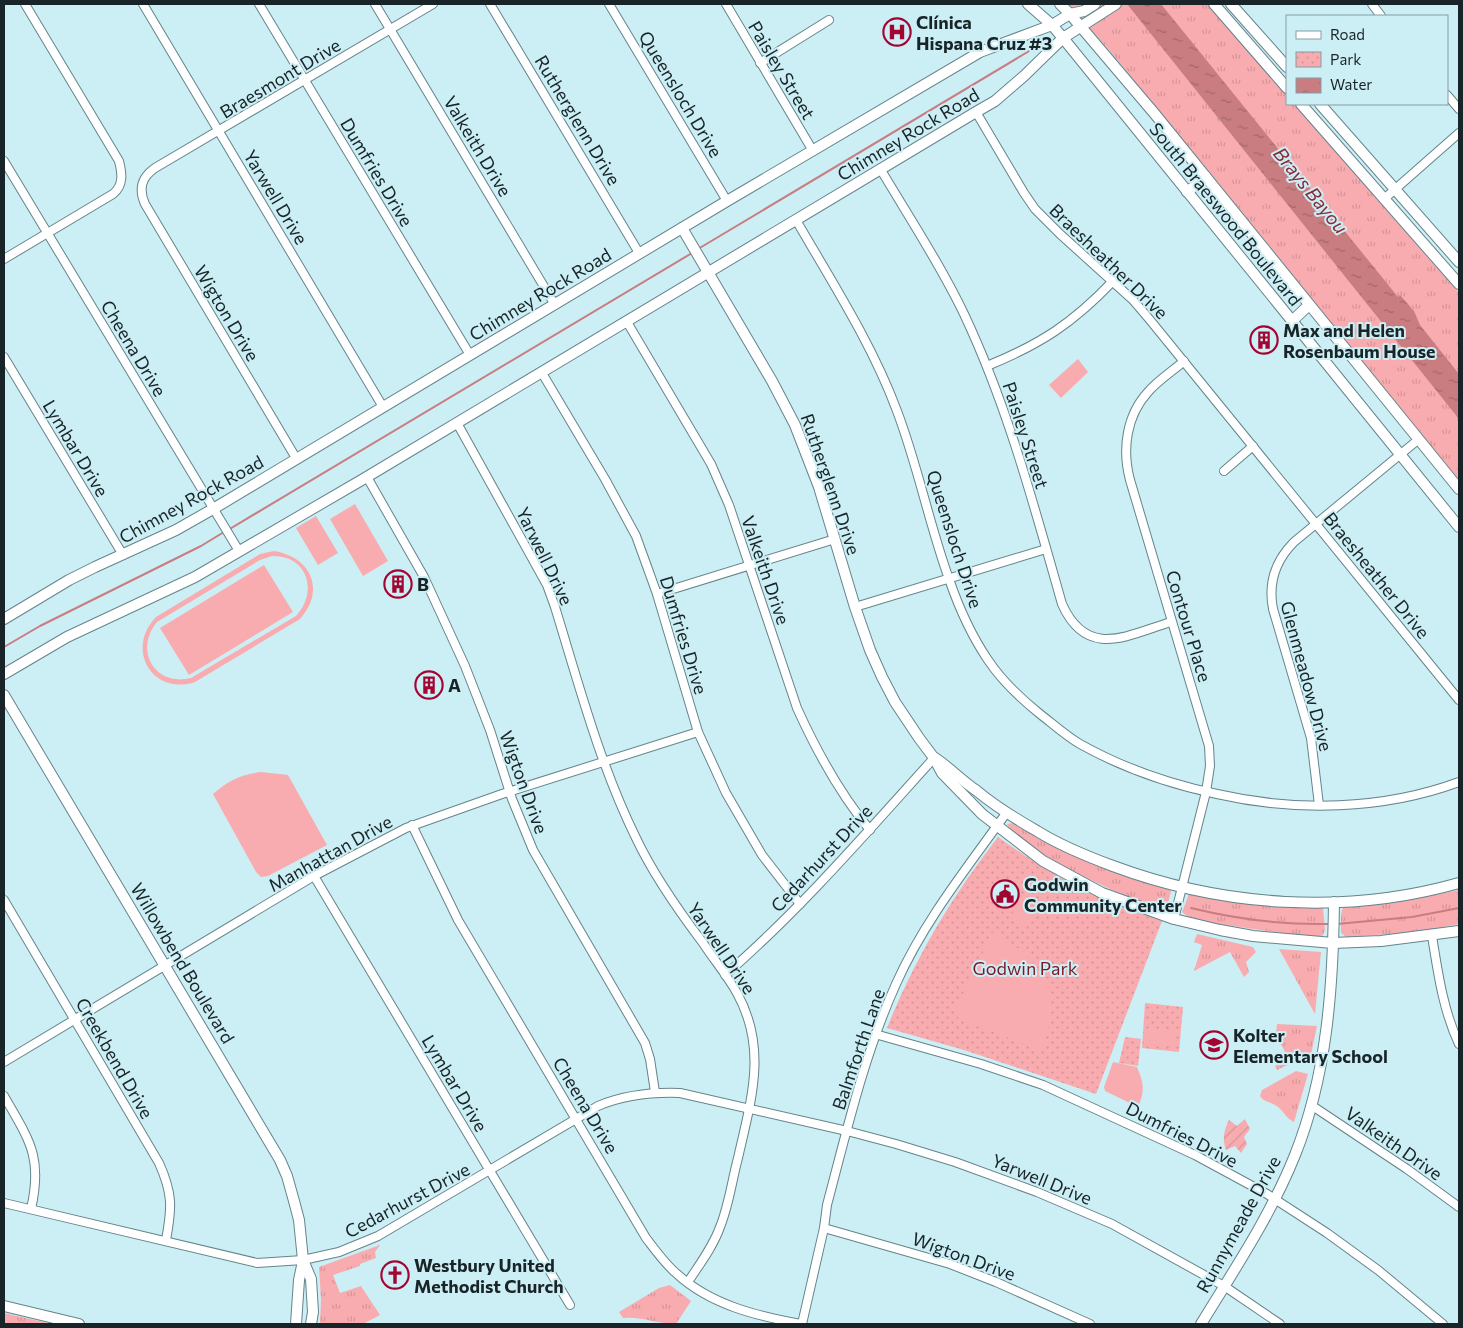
<svg xmlns="http://www.w3.org/2000/svg" width="1463" height="1328" font-family="Commissioner,sans-serif">
<defs>
<pattern id="grass-tufts" width="24" height="20" patternUnits="userSpaceOnUse" patternTransform="scale(1.25)"><rect width="24" height="20" fill="#f9acaf"/><path d="M3 7l-1-3M5 7V3M7 7l1-3M15 17l-1-3M17 17v-4M19 17l1-3" fill="none" stroke="#d59497"/></pattern>
<pattern id="park-dots" width="8" height="8" patternUnits="userSpaceOnUse" patternTransform="scale(1.25)"><rect width="8" height="8" fill="#f9acaf"/><path d="M2 2h.1M6 6h.1" fill="none" stroke="#d59497" stroke-width="1.8" stroke-linecap="round"/></pattern>
<pattern id="garden-furrows" width="10" height="10" patternUnits="userSpaceOnUse" patternTransform="scale(1.25)"><rect width="10" height="10" fill="#f9acaf"/><path d="M-1 1l2-2M0 10L10 0M9 11l2-2" fill="none" stroke="#d59497"/></pattern>
<pattern id="water-ripples" width="26" height="14" patternUnits="userSpaceOnUse" patternTransform="scale(1.25)"><rect width="26" height="14" fill="#c97d81"/><path d="M2 4q2-2 4 0t4 0M15 11q2-2 4 0t4 0" fill="none" stroke="#a2666a"/></pattern>
</defs>
<rect width="100%" height="100%" fill="#cceef5"/>
<g fill="url(#grass-tufts)">
<path d="M1068,4H1208L1287,94V104H1295L1459,293V481L1109,50Z"/>
<path d="M1013,823L1103,867L1167,889L1171,891L1167,908C1146,911 1029,851 1013,834C1010,832 1009,827 1007,824Z"/>
<path d="M1459,890V924L1418,932L1346,937L1341,933V914L1343,907L1413,899Z"/>
<path d="M1189,894L1269,906L1323,908L1325,930L1322,937L1301,936L1192,920L1182,912Z"/>
<path d="M1197,934L1253,947L1256,952L1246,962L1249,972L1244,977L1230,952L1194,971L1202,945L1194,942Z"/>
<path d="M1279,949L1321,952L1315,1014Z"/>
<path d="M1277,1024L1317,1026L1309,1064L1296,1061L1277,1070L1275,1066L1288,1058L1276,1034Z"/>
<path d="M1296,1071L1308,1074L1294,1122C1285,1118 1283,1109 1275,1105C1268,1101 1264,1102 1260,1096L1262,1090Z"/>
<path d="M380,1245L375,1252L376,1258L360,1264V1266L333,1275L340,1293L361,1286L380,1315L363,1324H320L321,1299L319,1267Z"/>
<path d="M670,1285L691,1301L676,1324C658,1324 641,1316 623,1318L619,1312L659,1288Z"/>
<path d="M4,1313L52,1324H4Z"/>
</g>
<g fill="url(#park-dots)">
<path d="M998,837C1029,859 1060,879 1094,895C1116,905 1140,912 1162,921L1096,1094L964,1050L887,1028C915,958 952,896 998,837Z"/>
<path d="M1145,1003L1183,1007L1179,1052L1142,1048Z"/>
<path d="M1125,1037L1141,1039L1138,1066L1119,1063Z"/>
</g>
<path fill="url(#garden-furrows)" d="M1245,1119L1250,1129L1244,1137L1247,1144L1241,1153L1235,1146L1226,1150C1222,1139 1224,1130 1229,1120L1237,1126Z"/>
<g fill="#f9acaf" fill-rule="evenodd">
<path d="M1078,359L1088,372L1061,398L1049,385Z"/>
<path d="M355,504L388,561L363,576L330,519Z"/>
<path d="M316,516L338,553L318,565L296,528Z"/>
<path d="M274,551C311,557 326,590 300,619L195,682C152,696 125,649 156,617L260,554ZM272,556C307,555 319,591 296,616L191,678C154,687 134,650 157,622L260,560Z"/>
<path d="M264,565L293,612L189,675L160,628Z"/>
<path d="M261,772L288,775L327,845L268,876L261,877L256,872L213,794C227,781 242,774 261,772Z"/>
<path d="M1024,895L1040,905L1026,928L1010,917Z"/>
<path d="M993,932L1025,953L1048,980L1051,1015L1042,1051L958,1018L955,1010Z"/>
<path d="M1148,1028L1176,1031L1174,1046L1146,1044Z"/>
<path d="M1113,1062L1137,1067C1144,1083 1145,1091 1138,1107L1105,1091L1104,1087Z"/>
</g>
<path fill="url(#water-ripples)" d="M1127,4H1161L1398,297L1400,295L1414,311L1420,325L1459,374V419Z"/>
<g fill="none" stroke-linecap="round" stroke-linejoin="round">
<g stroke="#c97d81" stroke-width="2">
<path d="M698,249L1046,41"/>
<path d="M228,530L692,253"/>
<path d="M4,647L40,626L201,546L224,532"/>
<path d="M1191,908C1236,919 1283,925 1330,924"/>
<path d="M1337,924L1412,917L1459,908"/>
</g>
<g stroke="#65848b" stroke-width="10">
<g id="street">
<path d="M143,4L383,407"/>
<path d="M259,4L470,355"/>
<path d="M375,4L555,305"/>
<path d="M490,4L639,253"/>
<path d="M609,4L727,201"/>
<path d="M726,4L813,151"/>
<path d="M1372,4L1381,16"/>
<path d="M760,63L829,20"/>
<path d="M1447,95L1459,109"/>
<path d="M976,112L1024,193L1035,209L1060,234L1133,300L1150,320L1459,700"/>
<path d="M4,161L239,551"/>
<path d="M881,170C909,217 940,264 964,314C1008,407 1034,506 1062,604C1087,660 1128,635 1171,622"/>
<path d="M1384,199L1459,133"/>
<path d="M796,220C832,282 872,344 897,411C918,466 929,524 949,579C959,608 971,635 988,660C1002,681 1020,698 1040,714C1053,724 1066,736 1080,744C1123,768 1169,784 1217,794C1296,812 1383,810 1459,782"/>
<path d="M4,259L113,194C124,185 122,173 119,161L25,4"/>
<path d="M627,322L711,464L729,505L797,708C817,752 839,793 870,830"/>
<path d="M4,357L123,555"/>
<path d="M987,366C1041,344 1073,323 1113,281"/>
<path d="M542,373L605,479L636,536L657,594L698,732L726,793L762,855L800,904"/>
<path d="M457,423L547,585L555,607C579,685 600,765 636,838C654,876 678,910 703,943C714,960 727,975 737,993C768,1049 751,1100 738,1158C732,1180 729,1205 720,1227C713,1247 699,1265 688,1282"/>
<path d="M296,458L145,204C138,188 142,177 155,168L433,4"/>
<path d="M1224,471L1253,446"/>
<path d="M367,477L424,577L465,666L490,730L512,799L533,850L645,1043L650,1059L655,1092"/>
<path d="M657,594L835,539"/>
<path d="M855,607L1046,549"/>
<path d="M1319,805L1311,738L1273,609C1268,583 1275,561 1294,542L1419,439"/>
<path d="M412,825L458,920L646,1238C656,1251 665,1264 677,1274C711,1305 757,1316 801,1324"/>
<path d="M314,876L570,1305"/>
<path d="M4,900L159,1163C173,1194 172,1208 166,1240"/>
<path d="M1174,919L1206,792L1210,766L1209,746L1130,480C1122,450 1126,416 1148,392C1158,380 1173,371 1184,361"/>
<path d="M1432,936C1438,973 1443,1010 1459,1044"/>
<path d="M725,975C801,909 867,832 934,758"/>
<path d="M875,1034L981,1064L1043,1085L1195,1155L1267,1194L1327,1233L1378,1270L1443,1324"/>
<path d="M4,1062L314,876L406,828L502,794L698,732"/>
<path d="M4,1096C29,1140 43,1156 31,1209"/>
<path d="M1311,1105L1407,1169L1459,1207"/>
<path d="M4,1203L257,1263L303,1260L339,1252L378,1236L598,1106C624,1095 651,1092 680,1093L847,1131L896,1144L955,1162L1037,1192L1112,1224L1224,1286L1280,1324"/>
<path d="M824,1228L950,1264L996,1282L1090,1324"/>
<path d="M802,1324L824,1228L827,1205C847,1130 864,1055 896,984C924,921 967,868 1007,812"/>
</g>
</g>
<g stroke="#65848b" stroke-width="12">
<g id="secondary">
<path d="M1028,4L1052,25L1063,38L1459,527"/>
<path d="M1060,4L1070,14L1154,113L1459,489"/>
<path d="M1214,4L1287,88"/>
<path d="M1231,4L1287,67"/>
<path d="M1301,104L1459,284"/>
<path d="M1320,104L1459,262"/>
<path d="M1187,192L1206,177"/>
<path d="M682,228L772,381L795,425L819,487L855,607L870,650L882,677L895,702L919,738L934,758L942,773L982,814L1043,861L1102,893L1174,919L1220,930L1253,936L1333,943L1381,941L1459,931"/>
<path d="M1292,321L1309,305"/>
<path d="M4,619L69,580L95,567L176,530L213,509L727,201L980,52L1052,25L1070,14L1084,11L1095,4"/>
<path d="M4,674L67,637L195,577L360,481L976,112L995,101L1024,76L1063,38L1116,4"/>
<path d="M4,695L280,1160L287,1176L294,1201L299,1220L303,1260L311,1279L313,1312L311,1324"/>
<path d="M935,758C950,768 962,781 977,791C995,806 1016,819 1037,831C1061,846 1086,856 1113,866C1223,907 1346,915 1459,883"/>
<path d="M4,1306L79,1324"/>
<path d="M296,1324L299,1280L303,1261"/>
<path d="M1201,1324C1234,1270 1271,1215 1295,1155C1327,1075 1333,988 1334,902"/>
</g>
</g>
<use href="#street" stroke="#fff" stroke-width="8"/>
<use href="#secondary" stroke="#fff" stroke-width="10"/>
</g>
<defs>
<g id="hospital-ring" transform="scale(1.4375)"><circle r="9.5" fill="#cceef5" stroke="#a30531" stroke-width="1.5"/><path d="M-5-5h3v3.5h4V-5h3V5h-3V1.5h-4V5h-3Z" fill="#a30531"/></g>
<g id="building-ring" transform="scale(1.4375)"><circle r="9.5" fill="#cceef5" stroke="#a30531" stroke-width="1.5"/><path d="M-4-6H4V6H1V3H-1V6H-4ZM-2.5-4.3h1.7v1.8h-1.7ZM.8-4.3h1.7v1.8H.8ZM-2.5-1h1.7V.8h-1.7ZM.8-1h1.7V.8H.8Z" fill="#a30531"/></g>
<g id="civic-ring" transform="scale(1.4375)"><circle r="9.5" fill="#cceef5" stroke="#a30531" stroke-width="1.5"/><path d="M-.6-6.5H3V-4.5H.6V-3L4-1V1h2V6H-6V1h2V-1L-.6-3ZM-1.2 2.5V6h2.4V2.5Z" fill="#a30531"/></g>
<g id="school-ring" transform="scale(1.4375)"><circle r="9.5" fill="#cceef5" stroke="#a30531" stroke-width="1.5"/><path d="M0-5L7-2L0 1L-7-2ZM-4 1L0 2.5L4 1V4Q0 6-4 4Z" fill="#a30531"/></g>
<g id="church-ring" transform="scale(1.4375)"><circle r="9.5" fill="#cceef5" stroke="#a30531" stroke-width="1.5"/><path d="M-1.2-6h2.4v3.5h3.3v2.4h-3.3V6h-2.4V-.1h-3.3v-2.4h3.3Z" fill="#a30531"/></g>
</defs>
<g fill-rule="evenodd">
<use href="#hospital-ring" x="897" y="32"/>
<use href="#building-ring" x="1264" y="340"/>
<use href="#building-ring" x="398" y="584"/>
<use href="#building-ring" x="429" y="685"/>
<use href="#civic-ring" x="1005" y="894"/>
<use href="#school-ring" x="1214" y="1045"/>
<use href="#church-ring" x="395" y="1275"/>
</g>
<g text-anchor="middle" dominant-baseline="central" stroke-width="4" stroke-linejoin="round" paint-order="stroke">
<g font-size="18" font-weight="bold" fill="#182427" stroke="#cceef5" text-anchor="start">
<text x="916" y="22">Clínica<tspan x="916" dy="21">Hispana Cruz #3</tspan></text>
<text x="1283" y="330">Max and Helen<tspan x="1283" dy="21">Rosenbaum House</tspan></text>
<text x="417" y="584">B</text>
<text x="448" y="685">A</text>
<text x="1024" y="884">Godwin<tspan x="1024" dy="21">Community Center</tspan></text>
<text x="1233" y="1035">Kolter<tspan x="1233" dy="21">Elementary School</tspan></text>
<text x="414" y="1265">Westbury United<tspan x="414" dy="21">Methodist Church</tspan></text>
</g>
<g font-size="18" fill="#182427" stroke="#cceef5">
<text transform="translate(782 70) rotate(59)">Paisley Street</text>
<text transform="translate(280 78) rotate(-31)">Braesmont Drive</text>
<text transform="translate(681 94) rotate(59)">Queensloch Drive</text>
<text transform="translate(578 120) rotate(59)">Rutherglenn Drive</text>
<text transform="translate(908 134) rotate(-31)">Chimney Rock Road</text>
<text transform="translate(478 146) rotate(59)">Valkeith Drive</text>
<text transform="translate(377 172) rotate(59)">Dumfries Drive</text>
<text transform="translate(276 197) rotate(59)">Yarwell Drive</text>
<text transform="translate(1226 214) rotate(51)">South Braeswood Boulevard</text>
<text transform="translate(1109 261) rotate(44)">Braesheather Drive</text>
<text transform="translate(540 294) rotate(-31)">Chimney Rock Road</text>
<text transform="translate(227 313) rotate(59)">Wigton Drive</text>
<text transform="translate(134 348) rotate(59)">Cheena Drive</text>
<text transform="translate(1026 435) rotate(72)">Paisley Street</text>
<text transform="translate(76 448) rotate(59)">Lymbar Drive</text>
<text transform="translate(831 484) rotate(71)">Rutherglenn Drive</text>
<text transform="translate(191 499) rotate(-29)">Chimney Rock Road</text>
<text transform="translate(955 539) rotate(72)">Queensloch Drive</text>
<text transform="translate(545 556) rotate(64)">Yarwell Drive</text>
<text transform="translate(766 570) rotate(71)">Valkeith Drive</text>
<text transform="translate(1377 575) rotate(51)">Braesheather Drive</text>
<text transform="translate(1189 626) rotate(73)">Contour Place</text>
<text transform="translate(684 635) rotate(73)">Dumfries Drive</text>
<text transform="translate(1307 676) rotate(75)">Glenmeadow Drive</text>
<text transform="translate(524 782) rotate(70)">Wigton Drive</text>
<text transform="translate(330 853) rotate(-29)">Manhattan Drive</text>
<text transform="translate(821 858) rotate(-47)">Cedarhurst Drive</text>
<text transform="translate(722 948) rotate(56)">Yarwell Drive</text>
<text transform="translate(183 963) rotate(59)">Willowbend Boulevard</text>
<text transform="translate(858 1049) rotate(-71)">Balmforth Lane</text>
<text transform="translate(115 1058) rotate(60)">Creekbend Drive</text>
<text transform="translate(455 1083) rotate(59)">Lymbar Drive</text>
<text transform="translate(586 1105) rotate(59)">Cheena Drive</text>
<text transform="translate(1182 1134) rotate(27)">Dumfries Drive</text>
<text transform="translate(1394 1143) rotate(35)">Valkeith Drive</text>
<text transform="translate(1042 1179) rotate(22)">Yarwell Drive</text>
<text transform="translate(407 1200) rotate(-28)">Cedarhurst Drive</text>
<text transform="translate(1238 1224) rotate(-61)">Runnymeade Drive</text>
<text transform="translate(964 1256) rotate(20)">Wigton Drive</text>
</g>
<g font-size="18" fill="#761a29" stroke="#cceef5">
<text x="1025" y="968">Godwin Park</text>
</g>
<g font-size="19" font-style="italic" fill="#882b37" stroke="#cceef5">
<text transform="translate(1311 190) rotate(51)">Brays Bayou</text>
</g>
</g>
<rect width="1463" height="1328" fill="none" stroke="#182427" stroke-width="10"/>
<rect x="1286" y="15" width="162" height="90" fill="#cceef5" stroke="#849da3"/>
<rect x="1296" y="31" width="25" height="8" fill="#ffffff" stroke="#849da3"/>
<text x="1330" y="40" font-size="15" fill="#182427">Road</text>
<rect x="1296" y="52" width="25" height="15" fill="url(#park-dots)" stroke="#849da3"/>
<text x="1330" y="65" font-size="15" fill="#182427">Park</text>
<rect x="1296" y="78" width="25" height="15" fill="url(#water-ripples)" stroke="#849da3"/>
<text x="1330" y="90" font-size="15" fill="#182427">Water</text>
</svg>
